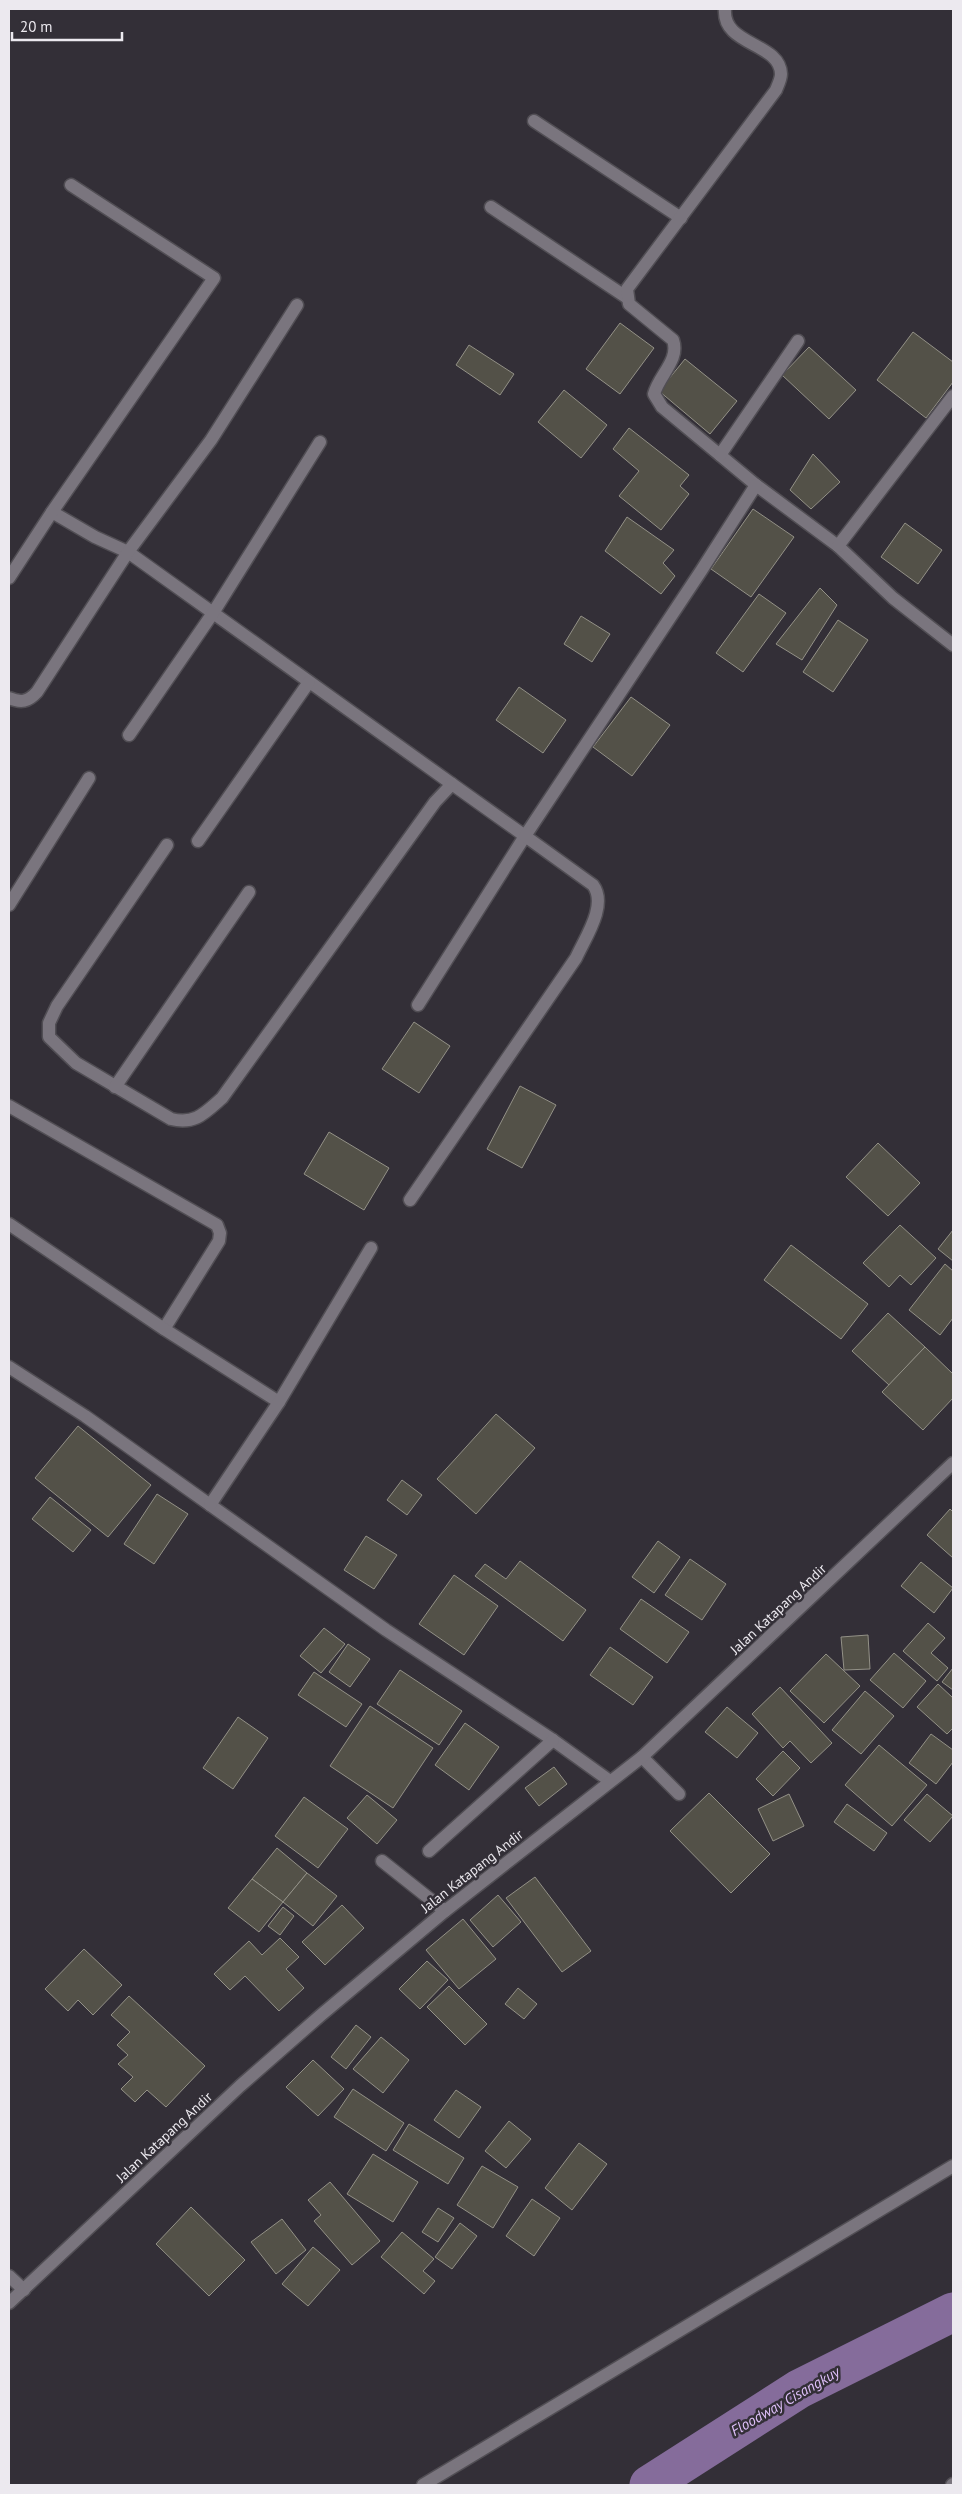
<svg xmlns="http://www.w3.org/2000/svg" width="962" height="2494" font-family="'PT Sans',sans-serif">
<rect width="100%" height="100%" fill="#332f37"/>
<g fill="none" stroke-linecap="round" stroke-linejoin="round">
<path stroke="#856c9b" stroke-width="39" d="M649,2485L799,2389L953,2312"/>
</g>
<g fill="#535148" stroke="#939187">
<path d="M620,323L654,348L620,394L586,369Z"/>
<path d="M913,332L953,362V382L926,418L877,380Z"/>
<path d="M469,345L514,374L500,395L456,365Z"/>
<path d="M809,347L856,390L829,419L782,375Z"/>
<path d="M685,359L737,401L710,434L659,391Z"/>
<path d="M564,390L607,425L581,458L538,422Z"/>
<path d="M629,428L689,475L680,486L689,494L661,530L619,496L639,471L613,449Z"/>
<path d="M813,454L840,482L811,509L790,490Z"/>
<path d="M753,509L794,537L751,597L711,569Z"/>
<path d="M627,517L674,550L663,563L675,576L661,594L605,551Z"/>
<path d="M905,523L942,550L918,584L881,557Z"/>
<path d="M820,588L837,605L802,660L776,644Z"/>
<path d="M759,594L786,613L743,672L716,653Z"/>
<path d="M581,616L610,634L592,662L564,644Z"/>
<path d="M838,620L868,640L833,692L803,672Z"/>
<path d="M519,687L566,720L543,753L496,720Z"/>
<path d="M631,697L670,725L632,776L593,747Z"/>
<path d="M414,1022L450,1046L419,1093L382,1069Z"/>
<path d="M520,1086L556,1105L522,1168L487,1149Z"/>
<path d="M329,1132L389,1168L364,1210L304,1174Z"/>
<path d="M878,1143L920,1183L888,1216L846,1177Z"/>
<path d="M900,1225L936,1258L911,1285L900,1275L889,1287L863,1263Z"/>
<path d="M953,1230V1261L938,1249Z"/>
<path d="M791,1245L868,1304L841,1339L764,1280Z"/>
<path d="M945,1264L953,1271V1318L940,1335L909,1310Z"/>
<path d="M888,1313L925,1347L889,1385L852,1351Z"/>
<path d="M925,1347L953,1374V1398L923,1430L882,1392Z"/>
<path d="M496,1414L535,1448L476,1514L437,1479Z"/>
<path d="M78,1426L151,1485L108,1537L35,1478Z"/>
<path d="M402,1480L422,1495L407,1515L387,1500Z"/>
<path d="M157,1494L188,1514L154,1564L124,1544Z"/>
<path d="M50,1497L91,1530L73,1552L32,1519Z"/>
<path d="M950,1509L953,1512V1558L927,1535Z"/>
<path d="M366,1536L397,1555L374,1589L344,1570Z"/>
<path d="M658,1541L680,1557L654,1593L632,1577Z"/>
<path d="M690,1559L726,1584L702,1620L665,1595Z"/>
<path d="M520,1561L586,1610L563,1641L475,1576L485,1564L506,1579Z"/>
<path d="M921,1562L953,1588L934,1613L901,1586Z"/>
<path d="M454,1575L498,1606L464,1655L419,1624Z"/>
<path d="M641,1599L689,1632L667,1663L620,1629Z"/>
<path d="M928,1623L945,1638L931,1653L948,1668L937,1681L903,1651Z"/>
<path d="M324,1628L345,1644L321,1673L300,1656Z"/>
<path d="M868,1635L870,1669L844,1670L841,1637Z"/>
<path d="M348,1644L370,1659L350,1687L329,1672Z"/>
<path d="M610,1647L653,1677L633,1705L590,1675Z"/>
<path d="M894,1653L926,1681L903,1708L870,1680Z"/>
<path d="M826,1654L860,1686L824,1723L790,1691Z"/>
<path d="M953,1668V1690L942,1682Z"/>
<path d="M400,1670L462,1711L439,1745L377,1704Z"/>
<path d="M314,1672L362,1704L346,1727L298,1695Z"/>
<path d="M938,1684L953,1698V1728L947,1734L917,1707Z"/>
<path d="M780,1687L832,1743L811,1763L790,1741L783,1748L752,1714Z"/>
<path d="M865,1691L894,1716L861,1754L832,1730Z"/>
<path d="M370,1706L433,1748L393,1808L330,1766Z"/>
<path d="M727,1707L758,1733L737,1758L705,1732Z"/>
<path d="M238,1717L268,1738L233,1789L203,1768Z"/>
<path d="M465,1723L499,1747L469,1790L435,1765Z"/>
<path d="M931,1734L953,1750V1762L936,1784L909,1763Z"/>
<path d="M879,1745L927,1785L892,1826L845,1785Z"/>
<path d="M783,1751L800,1768L773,1796L756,1779Z"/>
<path d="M554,1767L567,1784L539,1806L525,1788Z"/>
<path d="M709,1793L770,1854L731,1893L670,1831Z"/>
<path d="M789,1794L804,1826L773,1841L758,1809Z"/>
<path d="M927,1794L953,1816L930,1842L904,1820Z"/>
<path d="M367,1795L397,1820L377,1844L347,1818Z"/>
<path d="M304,1797L348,1829L318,1868L275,1836Z"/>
<path d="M847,1804L887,1833L874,1851L834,1822Z"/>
<path d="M277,1848L307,1873L283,1902L252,1879Z"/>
<path d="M307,1873L337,1896L313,1926L283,1902Z"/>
<path d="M535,1877L591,1951L562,1972L506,1898Z"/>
<path d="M252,1879L283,1902L259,1932L228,1908Z"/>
<path d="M498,1895L521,1922L493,1947L470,1920Z"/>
<path d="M342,1905L364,1928L325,1965L302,1942Z"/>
<path d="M283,1907L294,1916L280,1935L268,1926Z"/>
<path d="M463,1919L496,1959L459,1989L426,1950Z"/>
<path d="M280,1938L299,1957L286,1969L304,1988L279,2011L245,1976L230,1990L214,1974L249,1941L262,1955Z"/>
<path d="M84,1949L122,1985L93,2015L78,2000L68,2011L45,1989Z"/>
<path d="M427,1961L448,1980L420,2009L399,1989Z"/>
<path d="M449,1986L487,2024L465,2045L427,2007Z"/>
<path d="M518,1988L537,2004L524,2019L505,2004Z"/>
<path d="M129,1996L205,2066L166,2107L147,2090L135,2102L121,2089L133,2077L118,2064L128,2055L117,2045L130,2032L111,2015Z"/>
<path d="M356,2025L371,2037L346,2069L331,2057Z"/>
<path d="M381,2037L409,2060L383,2093L353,2069Z"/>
<path d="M313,2060L344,2089L318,2116L286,2087Z"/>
<path d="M353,2089L404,2123L386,2151L334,2117Z"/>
<path d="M456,2090L481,2107L459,2138L434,2120Z"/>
<path d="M509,2121L531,2139L506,2168L485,2151Z"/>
<path d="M409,2124L464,2158L448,2184L393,2150Z"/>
<path d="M579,2143L607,2164L572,2210L545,2188Z"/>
<path d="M373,2154L418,2182L393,2222L347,2194Z"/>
<path d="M482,2166L518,2187L493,2228L457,2205Z"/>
<path d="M330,2182L380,2241L352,2265L314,2221L321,2215L308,2200Z"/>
<path d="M532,2199L560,2218L534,2256L506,2236Z"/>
<path d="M191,2207L245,2260L209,2296L156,2244Z"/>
<path d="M438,2208L454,2218L438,2242L422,2232Z"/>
<path d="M282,2219L306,2250L276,2274L251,2242Z"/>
<path d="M460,2223L477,2236L452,2269L435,2257Z"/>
<path d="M402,2232L434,2259L423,2271L435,2281L424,2294L381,2257Z"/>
<path d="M313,2247L340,2270L308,2306L282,2284Z"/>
</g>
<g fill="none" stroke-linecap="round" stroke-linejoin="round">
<g stroke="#514e54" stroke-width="15">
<g id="service">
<path d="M534,121L681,218"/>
<path d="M491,207L626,297"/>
<path d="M382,1861L445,1911"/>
<path d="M9,2276L24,2290"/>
</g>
</g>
<g stroke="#514e54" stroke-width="15">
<g id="minor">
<path d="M725,9C722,46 780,42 781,74C781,79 778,85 776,90L627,289L629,304L673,340C680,360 659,375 654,394L662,407L756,485L838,546L893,598L953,645"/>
<path d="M720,455L798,341"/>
<path d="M52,512L95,537L128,552L452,784"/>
<path d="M838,546L953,396"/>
<path d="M9,578L52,512L214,278L71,185"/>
<path d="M9,698C21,703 28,702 37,692L128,552L211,440L297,305"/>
<path d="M129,735L213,613L320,442"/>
<path d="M198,841L309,682"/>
<path d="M167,845L57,1006L49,1023V1037L76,1063L171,1119C195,1125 205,1113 222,1098L435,802L452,784L525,836L418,1005"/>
<path d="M9,905L89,778"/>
<path d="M115,1087L249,892"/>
<path d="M9,1106L217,1225L220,1233L219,1241L164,1329"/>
<path d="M410,1200L576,958C585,938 608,905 593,885L525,836L701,571L756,485"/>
<path d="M9,1224L164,1329L279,1402"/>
<path d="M9,1367L85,1416L386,1630L553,1740L610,1781"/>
<path d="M210,1505L279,1402L371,1248"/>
<path d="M642,1757L679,1794"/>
<path d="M429,1851L553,1740"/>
<path d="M423,2485L953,2166"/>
<path d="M952,2485L953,2484"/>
</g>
</g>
<g stroke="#514e54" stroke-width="15">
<path id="tertiary" d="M9,2303L240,2086L321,2015L445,1911L642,1757L953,1463"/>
</g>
<use href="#service" stroke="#7a757e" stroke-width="12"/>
<use href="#minor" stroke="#7a757e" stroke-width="12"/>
<use href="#tertiary" stroke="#7a757e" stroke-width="12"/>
</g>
<g text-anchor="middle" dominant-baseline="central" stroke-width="5" stroke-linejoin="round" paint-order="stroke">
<g font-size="14" fill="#ece9ef" stroke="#332f37">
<text transform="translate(778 1609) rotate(-43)">Jalan Katapang Andir</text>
<text transform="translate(472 1871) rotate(-38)">Jalan Katapang Andir</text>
<text transform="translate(164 2137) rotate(-43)">Jalan Katapang Andir</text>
</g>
<g font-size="15" font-style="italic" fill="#dfc0fa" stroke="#332f37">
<text transform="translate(785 2401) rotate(-30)">Floodway Cisangkuy</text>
</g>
</g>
<rect width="962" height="2494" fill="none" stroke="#ece9ef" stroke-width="20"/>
<path d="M12 32v8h110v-8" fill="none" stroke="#ece9ef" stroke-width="2.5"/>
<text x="20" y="32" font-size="15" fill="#ece9ef" stroke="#332f37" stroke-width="4" paint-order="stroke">20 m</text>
</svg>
